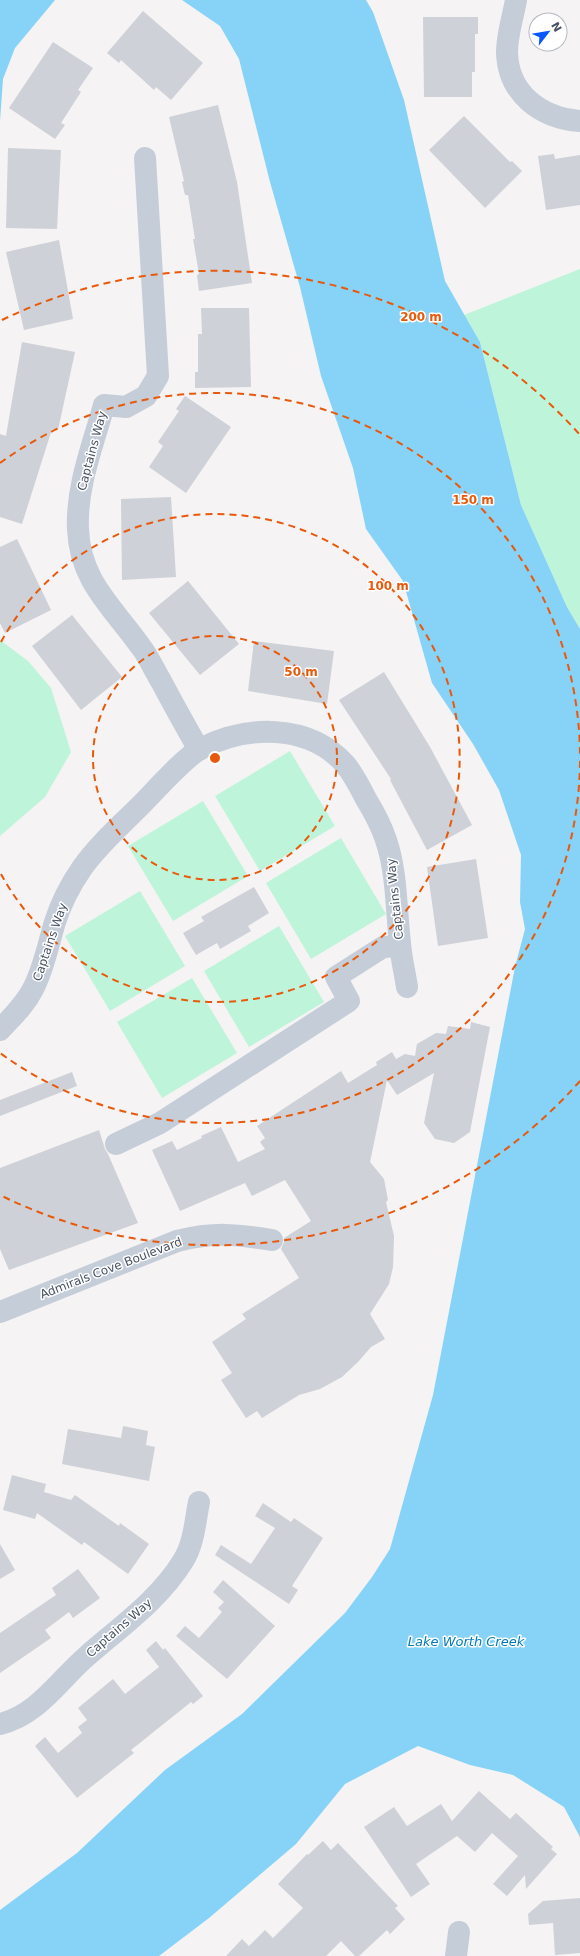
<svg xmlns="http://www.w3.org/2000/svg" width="580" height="1956" font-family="'DejaVu Sans',sans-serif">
<rect width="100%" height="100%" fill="#f5f3f3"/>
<g fill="#bef5da">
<path d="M580,269V629L567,607L521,505L480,342L464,315Z"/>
<path d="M0,640L28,661L51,688L71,752L45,797L0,836Z"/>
<path d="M290,751L335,826L260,871L215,796Z"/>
<path d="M203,801L248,876L173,921L128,846Z"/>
<path d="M341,838L386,914L311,959L266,883Z"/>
<path d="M140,891L185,966L110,1011L65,936Z"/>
<path d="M279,926L324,1002L249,1047L204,971Z"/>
<path d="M192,978L237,1053L162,1098L117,1022Z"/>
</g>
<g fill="#87d3f7">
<path d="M0,0H55L15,48L3,79L0,121Z"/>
<path d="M182,0H366L373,12L404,100L445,281L480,342L521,505L567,607L580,629V1837L564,1807L513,1775L470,1765L418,1746L345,1784L296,1844L209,1918L159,1956H0V1910L77,1853L165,1770L242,1714L345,1613L372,1577L390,1549L433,1395L515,967L525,929L520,902L521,855L499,790L473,744L432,683L403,581L366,529L353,468L321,376L300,287L270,182L239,59L220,26Z"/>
</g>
<g fill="#ced1d8">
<path d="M143,11L203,63L171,100L156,87L154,90L121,60L119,63L107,53Z"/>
<path d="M423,17H478V34H475V72H472V97H424Z"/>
<path d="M53,42L93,68L78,90L81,92L61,123L65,125L55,139L9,108Z"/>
<path d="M218,105L237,182L252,283L199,291L197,275L199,274L193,239H195L188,195H185L182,182L184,181L169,117Z"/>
<path d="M464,116L510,162L512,161L522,171L485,208L429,150Z"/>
<path d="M8,148L61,150L57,229L6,228Z"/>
<path d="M554,154L555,159L580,155V205L546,210L538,156Z"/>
<path d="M59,240L73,319L24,330L6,252Z"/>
<path d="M201,308H249L251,387L195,388V372H198V334H202Z"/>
<path d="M22,342L75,352L58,430L52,429L22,524L0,517V434L6,436Z"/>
<path d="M185,396L231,427L186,493L149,467L163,446L158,442L179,411L176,409Z"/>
<path d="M171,497L176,577L122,580L121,499Z"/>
<path d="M17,539L51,610L5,633L0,623V547Z"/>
<path d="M188,581L239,644L200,675L149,613Z"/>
<path d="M72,615L122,677L81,710L32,646Z"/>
<path d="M254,641L334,651L327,704L248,691Z"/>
<path d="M384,672L430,747L472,825L427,850L390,780L391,779L339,700Z"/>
<path d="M476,859L488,938L438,946L427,867Z"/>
<path d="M254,887L269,913L248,926L251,931L220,949L217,943L196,955L183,933L204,921L201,917Z"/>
<path d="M471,1022L490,1027L470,1132L454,1143L435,1139L424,1123L434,1073L397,1095L387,1080L370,1162L384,1179L388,1200L386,1202L394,1236L393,1267L389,1284L370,1314L385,1339L371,1347L358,1362L342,1377L320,1389L299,1395L262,1418L257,1411L246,1418L221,1380L232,1373L212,1342L246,1319L242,1314L299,1278L281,1249L284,1242V1238L311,1221L285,1180L252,1196L245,1183L180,1211L152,1150L172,1141L177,1150L202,1138L201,1136L221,1127L238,1162L265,1149L260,1142L265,1138L257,1126L341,1071L348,1083L377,1065L376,1062L392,1052L396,1059L405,1054L415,1056L417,1044L436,1033L446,1034L448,1026L470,1029Z"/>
<path d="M72,1072L77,1086L0,1116V1100Z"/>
<path d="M99,1130L105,1149L108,1154L138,1223L9,1270L0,1249V1168Z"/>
<path d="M123,1426L148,1431L146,1445L155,1447L149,1481L62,1464L68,1429L121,1438Z"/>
<path d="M12,1475L46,1484L44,1492L71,1500L75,1495L119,1526L120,1523L149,1544L128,1574L84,1542L82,1545L37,1513L35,1519L3,1510Z"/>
<path d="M263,1503L291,1522L294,1518L323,1538L292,1586L298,1590L289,1604L215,1555L221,1545L251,1564L275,1528L255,1516Z"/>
<path d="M0,1544L15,1570L0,1579Z"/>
<path d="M78,1569L100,1598L73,1618L69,1612L45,1630L51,1638L0,1673V1633L56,1595L52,1588Z"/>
<path d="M223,1580L275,1626L227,1679L176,1636L185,1626L199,1638L222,1612L218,1608L224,1602L213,1592Z"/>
<path d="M156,1641L163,1650L165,1648L203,1696L193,1704L191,1702L131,1750L134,1753L77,1798L35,1746L45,1737L58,1753L82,1733L78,1727L87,1720L78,1708L113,1679L125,1694L159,1667L146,1650Z"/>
<path d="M479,1791L510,1819L516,1813L553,1847L551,1849L557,1854L526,1889L525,1875L507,1896L493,1884L518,1856L492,1833L475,1852L457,1836L416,1864L430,1884L411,1897L364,1827L394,1807L407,1826L441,1804L452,1821Z"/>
<path d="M323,1841L331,1850L338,1843L398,1906L395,1908L405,1919L390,1934L387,1930L359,1956H355L341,1941L326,1956H226L242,1939L249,1946L265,1930L273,1938L303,1908L278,1884L307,1854L308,1855Z"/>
<path d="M580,1898V1953L555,1955L553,1923L529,1925L528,1914L543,1901Z"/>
</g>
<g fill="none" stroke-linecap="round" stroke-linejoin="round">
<g stroke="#c5cdd8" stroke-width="22">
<path d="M516,0C513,17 507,35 507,52C508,94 541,118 580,121"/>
<path d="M145,158L158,376L146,396L126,407L104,405C93,445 76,487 78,529C80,582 113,607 141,647C149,657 154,670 161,681C173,704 186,727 199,750"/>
<path d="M0,1030C12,1017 25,1005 33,989C44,968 48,945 55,922C61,903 71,884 82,868C98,845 120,826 140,806C155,791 183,759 200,749C246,725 308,723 345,764C354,775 360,787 366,799C374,812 381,825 386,840C397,872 396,909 400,943C401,958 405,973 407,987"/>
<path d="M116,1144L160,1123L349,1001L336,977L383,947L400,946"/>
<path d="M0,1312L177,1241C214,1232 235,1234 272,1240"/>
<path d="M0,1724C38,1715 59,1680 87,1656C121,1626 159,1600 183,1561C194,1544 195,1522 199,1502"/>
<path d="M456,1956L459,1932"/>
</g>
</g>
<g fill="none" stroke="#e8590c" stroke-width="2" stroke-dasharray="7 5">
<circle cx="215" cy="758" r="122"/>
<path d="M1 642A244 244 0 1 1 1 874"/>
<path d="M580 761A365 365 0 0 1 0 1053M0 463A365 365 0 0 1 580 755"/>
<path d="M580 1081A487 487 0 0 1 2 1196M2 320A487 487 0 0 1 580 435"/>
</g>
<g text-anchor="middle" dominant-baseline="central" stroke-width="3" stroke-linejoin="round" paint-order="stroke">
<g font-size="12" fill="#485363" stroke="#fff">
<text transform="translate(92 451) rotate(-75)">Captains Way</text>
<text transform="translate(395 899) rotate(-96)">Captains Way</text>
<text transform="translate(50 942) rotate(-71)">Captains Way</text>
<text transform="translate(111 1268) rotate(-21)">Admirals Cove Boulevard</text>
<text transform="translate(119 1628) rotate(-41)">Captains Way</text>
</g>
<g font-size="13" font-style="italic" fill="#017bb5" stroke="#fff">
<text x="466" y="1641">Lake Worth Creek</text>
</g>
</g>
<circle cx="215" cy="758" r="6" fill="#e8590c" stroke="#fff" stroke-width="2"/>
<g font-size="12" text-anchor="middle" font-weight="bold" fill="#e8590c" stroke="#fff" stroke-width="3" stroke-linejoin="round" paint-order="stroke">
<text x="421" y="321">200 m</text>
<text x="473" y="504">150 m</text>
<text x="388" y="590">100 m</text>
<text x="301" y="676">50 m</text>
</g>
<g transform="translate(548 32) rotate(59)"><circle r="19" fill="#ffffff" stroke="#b6bac1"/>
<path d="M0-3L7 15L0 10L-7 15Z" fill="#0657fc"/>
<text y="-6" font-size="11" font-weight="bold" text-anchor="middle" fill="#485363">N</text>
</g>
</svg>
